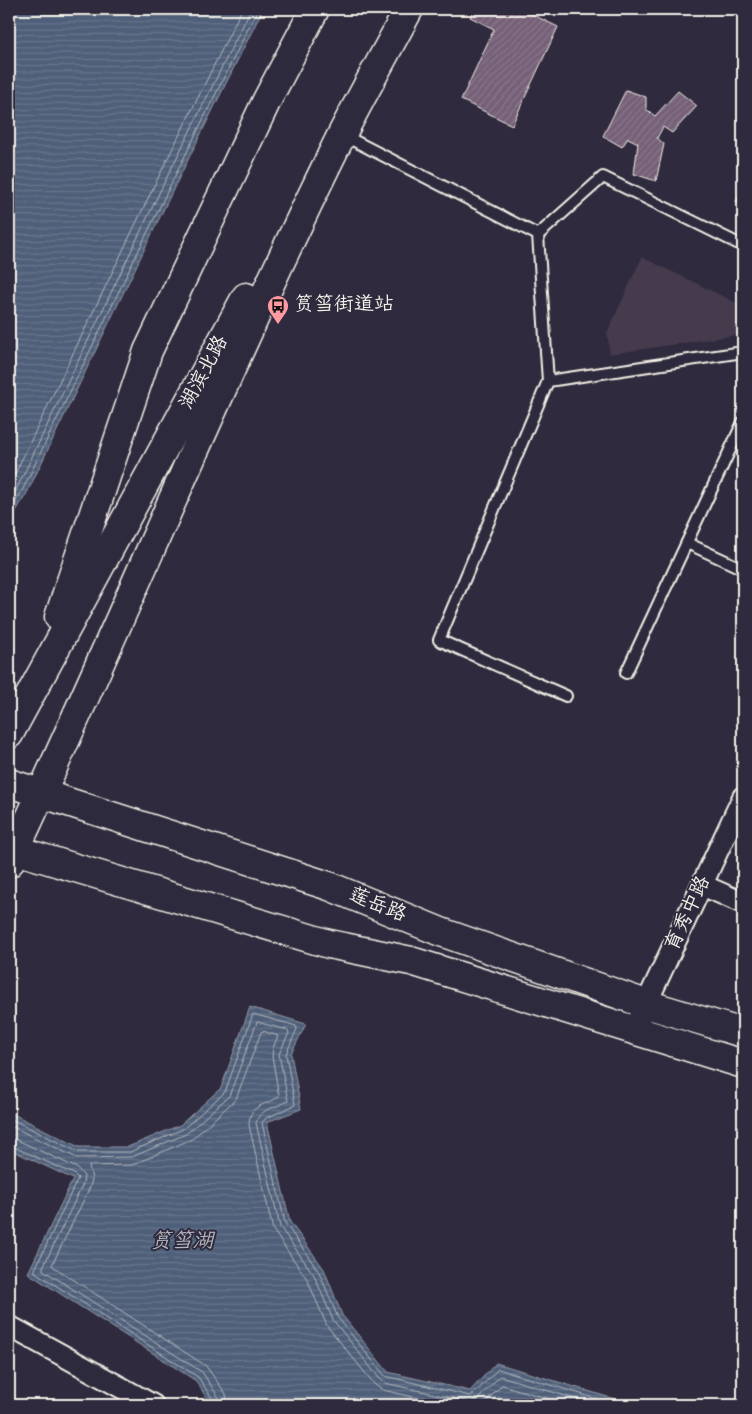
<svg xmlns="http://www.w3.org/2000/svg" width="752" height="1414" font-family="Dekko,'LXGW WenKai TC',sans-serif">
<defs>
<pattern id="water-rules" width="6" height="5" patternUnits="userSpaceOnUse" patternTransform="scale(1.25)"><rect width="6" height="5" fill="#4f5f79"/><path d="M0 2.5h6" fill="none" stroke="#69768c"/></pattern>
<pattern id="building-hatch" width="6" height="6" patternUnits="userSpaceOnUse" patternTransform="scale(1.25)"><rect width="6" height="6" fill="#756077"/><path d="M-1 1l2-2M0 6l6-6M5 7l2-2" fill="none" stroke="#89778a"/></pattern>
</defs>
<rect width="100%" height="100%" fill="#2f2a3d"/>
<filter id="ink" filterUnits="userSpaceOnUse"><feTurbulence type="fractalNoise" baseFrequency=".02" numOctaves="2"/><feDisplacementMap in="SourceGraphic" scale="10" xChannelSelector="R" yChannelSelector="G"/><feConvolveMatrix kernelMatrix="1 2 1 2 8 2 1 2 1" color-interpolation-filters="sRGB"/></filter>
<g filter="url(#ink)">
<path fill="#443a4e" d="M642,257L743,306V334L610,354L607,333Z"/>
<g fill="url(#water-rules)" stroke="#9199a5">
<path d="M9,9H263L172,192L27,493L9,523Z"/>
<path d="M250,1007L306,1024L291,1054L301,1109L267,1122L290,1222L324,1269L342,1315L388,1372L470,1391L496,1363L634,1405H211L196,1381L28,1273L73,1179L9,1149V1112L79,1147H128L180,1125L221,1088Z"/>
</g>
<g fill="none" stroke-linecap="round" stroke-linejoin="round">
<g stroke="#b2b7bc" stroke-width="1">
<path d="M9,486L155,184L242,9"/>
<path d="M9,501L17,488L162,187L251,9"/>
<path d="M9,513L22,491L168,190L258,9"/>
<path d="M9,1118L78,1152H130L183,1129L225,1092L253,1014L296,1026L297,1029L286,1054L295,1105L266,1118L262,1123L285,1223L319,1272L338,1318L385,1376L470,1396L474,1394L498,1369L617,1405"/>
<path d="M9,1125L77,1158L132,1157L186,1134L229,1096L257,1022L287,1030L289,1033L279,1054L288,1101C277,1108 259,1108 256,1123L280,1227L314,1275L333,1320L379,1378L385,1383L470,1402L477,1400L500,1376L595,1405"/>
<path d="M9,1138L15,1139L77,1168L84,1176L83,1184L43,1267V1270L202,1372L219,1398L221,1405"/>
<path d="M9,1145L74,1174L78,1178L35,1269V1272L198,1377L214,1401L215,1405"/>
<path d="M228,1405L226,1394L206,1366L54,1267L52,1265L90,1187L92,1179L89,1166L132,1165L192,1139L236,1099L261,1032L263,1031L278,1036L273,1048L272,1056L279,1096C267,1107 249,1102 249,1125L273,1230L307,1279L327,1326L375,1385L383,1390L448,1405"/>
<path d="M482,1405L502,1385L570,1405"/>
</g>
</g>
<g fill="url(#building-hatch)" stroke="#f4f1e8">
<path d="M474,9H521L558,27L512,125L461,100L494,29L470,17Z"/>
<path d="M626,90L646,97V109L655,116L678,91L697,106L672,133L663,127L657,138L664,144L656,181L634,174L638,143L628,138L622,147L603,136Z"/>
<path d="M743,187V207L736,202Z"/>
</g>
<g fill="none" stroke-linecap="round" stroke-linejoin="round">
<g stroke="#f4f1e8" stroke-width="14">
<g id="service">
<path d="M343,135L538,235L603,177L743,246"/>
<path d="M538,235L548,381L439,640L566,696"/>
<path d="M548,381L743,352"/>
<path d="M687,543L743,569"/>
<path d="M626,673L743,422"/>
</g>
</g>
<g stroke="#f4f1e8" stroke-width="24">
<g id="minor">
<path d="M702,885L743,903"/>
<path d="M640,1017L743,797"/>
<path d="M9,1326L153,1405"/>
</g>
</g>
<g stroke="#f4f1e8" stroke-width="31">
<g id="secondary">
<path d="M59,617L148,351L267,100L315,9"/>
<path d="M9,734L246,297"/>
<path d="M9,783L329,886L441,932L646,1004L743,1033"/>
<path d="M9,848L329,944L411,961L743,1064"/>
<path d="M9,863C122,623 222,376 340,138C362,95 386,52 409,9"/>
</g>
</g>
<use href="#service" stroke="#2f2a3d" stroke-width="10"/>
<use href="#minor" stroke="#2f2a3d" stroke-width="20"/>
<use href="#secondary" stroke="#2f2a3d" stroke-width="28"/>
</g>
</g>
<defs>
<g id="bus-pin" transform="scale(1.125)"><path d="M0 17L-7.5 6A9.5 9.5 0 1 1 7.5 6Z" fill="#ff9aa2" stroke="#2f2a3d"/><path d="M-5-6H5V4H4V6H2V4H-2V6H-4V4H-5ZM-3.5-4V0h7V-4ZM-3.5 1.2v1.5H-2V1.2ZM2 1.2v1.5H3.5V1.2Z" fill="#111"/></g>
</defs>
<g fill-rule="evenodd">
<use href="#bus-pin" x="278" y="306"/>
</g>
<g text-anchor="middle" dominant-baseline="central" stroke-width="4" stroke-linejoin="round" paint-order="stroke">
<g font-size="20" fill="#f4f1e8" stroke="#2f2a3d" text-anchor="start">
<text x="294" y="306">筼筜街道站</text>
</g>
<g font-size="20" fill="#f4f1e8" stroke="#2f2a3d">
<text transform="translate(205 373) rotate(-62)">湖滨北路</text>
<text transform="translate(377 906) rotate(22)">莲岳路</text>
<text transform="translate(689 914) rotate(-65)">育秀中路</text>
</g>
<g font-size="21" font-style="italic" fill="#b2b7bc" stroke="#2f2a3d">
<text x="182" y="1243">筼筜湖</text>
</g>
</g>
<rect width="752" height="1414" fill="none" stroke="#2f2a3d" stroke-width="30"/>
<rect x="15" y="15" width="722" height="1384" fill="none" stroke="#f4f1e8" stroke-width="2" filter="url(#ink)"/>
</svg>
